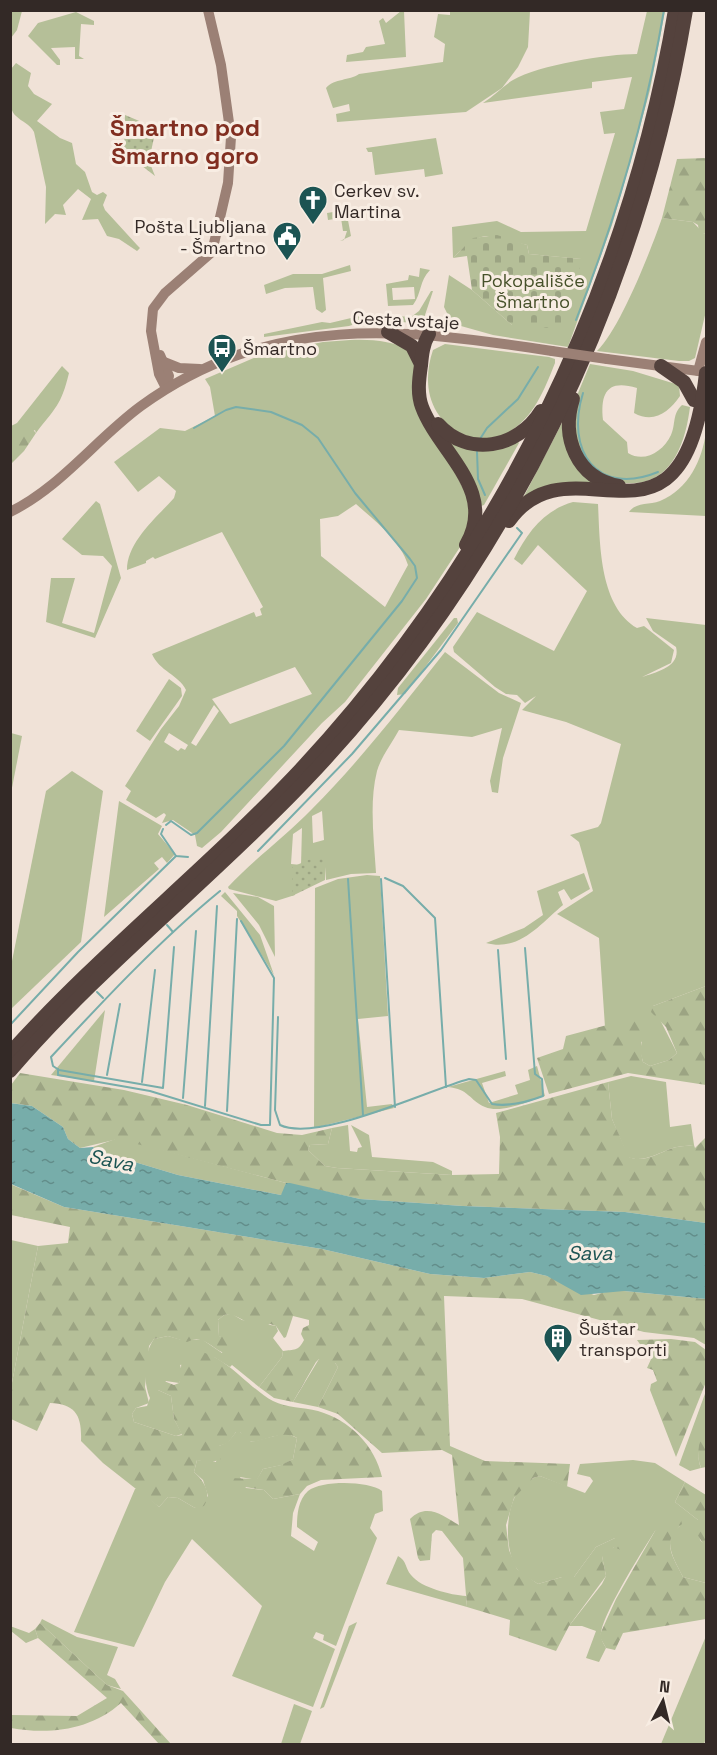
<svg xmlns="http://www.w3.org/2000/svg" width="717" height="1755" font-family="'Space Grotesk',sans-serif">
<defs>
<pattern id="forest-firs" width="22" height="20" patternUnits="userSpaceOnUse" patternTransform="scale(1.5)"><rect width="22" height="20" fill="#b5bf98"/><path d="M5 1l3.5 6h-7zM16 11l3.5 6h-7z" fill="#9ca483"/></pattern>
<pattern id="cemetery-stones" width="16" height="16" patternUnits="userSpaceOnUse" patternTransform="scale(1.5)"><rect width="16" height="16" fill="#b5bf98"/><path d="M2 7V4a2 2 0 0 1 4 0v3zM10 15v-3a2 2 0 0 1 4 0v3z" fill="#9ca483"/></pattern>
<pattern id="park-dots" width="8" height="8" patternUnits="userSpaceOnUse" patternTransform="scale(1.5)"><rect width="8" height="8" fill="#b5bf98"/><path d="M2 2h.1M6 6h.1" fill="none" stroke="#9ca483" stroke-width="1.8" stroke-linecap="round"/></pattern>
<pattern id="water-ripples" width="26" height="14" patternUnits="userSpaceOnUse" patternTransform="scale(1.5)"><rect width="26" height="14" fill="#77adaa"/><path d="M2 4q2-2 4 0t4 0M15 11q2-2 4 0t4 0" fill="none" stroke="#628d8a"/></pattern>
</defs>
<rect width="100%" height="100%" fill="#f0e2d7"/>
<g fill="#b5bf98" fill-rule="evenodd">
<path d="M11,11H22L17,30L11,38Z"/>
<path d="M401,11H404L406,57L346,62L347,55L363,52L366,47L385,44L379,21L383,18L386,23Z"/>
<path d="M450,11H530L528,47L518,67L502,88L466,112L337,122L336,114L350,111L349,104L333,108L326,88C335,78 349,81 359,74L443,62L445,44L434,37L438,14L450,15Z"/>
<path d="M647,11H665L650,90L630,163L612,225L568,347L493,335L461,326L451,321L444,307L449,275L472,290L512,325L581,259L529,254L527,245C488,236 485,226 453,258L452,227L497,221L521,232L586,231L615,133L604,134L600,112L624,109L632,77L592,82V88L577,90L483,103C494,96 503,86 513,80C539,65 607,54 637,54Z"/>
<path d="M76,12L94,21V25L81,24L79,56L84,59H75V47L51,48L60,60V65H57L28,36L38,23Z"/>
<path d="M16,63L31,73L28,86L34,94L52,104L37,121L60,138L72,143L76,164L85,172L92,192L97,195L103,192L107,195L103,205L105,210L137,245L140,248L137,251L119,239L107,236L98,219L82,220L91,199L78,189L63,205L66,215L55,214L45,224L46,187L34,132C30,124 22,122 16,116C6,107 10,82 11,69Z"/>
<path d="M436,138L443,174L425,177L424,169L375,175L372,152H368L366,148Z"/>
<path d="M346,210L351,236L340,241L344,240L347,231H343L341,218L328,220L327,213Z"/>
<path d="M662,218L693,222L704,234L706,233V311L695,358L689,361H679L597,351C620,329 651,250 662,218Z"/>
<path d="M350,265L351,271L323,278L326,310L322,313L316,309L313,287L285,288L266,294L264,285L293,274H322Z"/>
<path d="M420,268L430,270C419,281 422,293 413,305L388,306L386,284L408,280L409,275L419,277ZM414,287L415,299L393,300L392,288Z"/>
<path d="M431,291H433L424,318L418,323L367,320L349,326L264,337V334L322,322L330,323L368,314L411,317L419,311Z"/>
<path d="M350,340C372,339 393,341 413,351L416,388L440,443L471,504L466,538L426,599L345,702L322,723L221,832L202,848L197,846L195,835L173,820L162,823L166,815L164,813L156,818L126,800L131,791L125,786L161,729L179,706L186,690C179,675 159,671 152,654L254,612L256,617L262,615L260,609L263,607L222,532L155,559L153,557L146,561V563L127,570C127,542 156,518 174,498L176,491L159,476L138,492L114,462L160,428L185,431L215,416L210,387L205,379L263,354L323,342ZM356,504C374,520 401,541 408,565L385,607L321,556L320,519L338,516ZM295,667L312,694L230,724L212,699ZM214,705L219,711L196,746L191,743ZM169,733L188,745L185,750L181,748L178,751L164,742Z"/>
<path d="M445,344L549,357L555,359V363C544,391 533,419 506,434C494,441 477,440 465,435C430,421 421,385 433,350Z"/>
<path d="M590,364L633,371L679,385L680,396C669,412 654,424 634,413L637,388C608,379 600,392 603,420L627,442L628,453C644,463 663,452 671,435C676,424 672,414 682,405L690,407C686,439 674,481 635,483C625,484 612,483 603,478C592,472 583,456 575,447L576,398Z"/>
<path d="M62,366L69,373C61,406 55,408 36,433L35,430L11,444V426L17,423Z"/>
<path d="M565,417V434L606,486L521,502Z"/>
<path d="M706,432V516L629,512C636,502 649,505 660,501C689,489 702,460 706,432Z"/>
<path d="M446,437L517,440L519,443L484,505L481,506Z"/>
<path d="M96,501L100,504L121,578L95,638L46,622L51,578H75L62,623L94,633L112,566L103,556L82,555L62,539Z"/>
<path d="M573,502L598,504C600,543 599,606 637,628L644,626L674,650L671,663L642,677C656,672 681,667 676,647L653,631L646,618L706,625V986L653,1006L677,1053L669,1060L650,1066L643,1062L640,1050L642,1042L605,1027L599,938L557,914L593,891L579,842L570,835L598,827L601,823L621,744L566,722L522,710L536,696L525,703L517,695L506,694L495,687L454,652L453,647L477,612L554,651L587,591L538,545L522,565L514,559C527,533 544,510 573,502Z"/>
<path d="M454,618H457L458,623L405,694L397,695L398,688Z"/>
<path d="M445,652L499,693L521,703L503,758L498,793L492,792L490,781L502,728L472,737L399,730C392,743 381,757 377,771C369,803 374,840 376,873L351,874L326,880L325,867L294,875L295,895L276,901L229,889L228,887C254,859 285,837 312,809C361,760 402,706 445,652ZM322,811L324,840L313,843L312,816ZM302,828L301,865L291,864L293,834Z"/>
<path d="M169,679L181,688L182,696L150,741L136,731Z"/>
<path d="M11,733L22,736L11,793Z"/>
<path d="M72,771L103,791L81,942L11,1009V966L46,791Z"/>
<path d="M119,801L162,826L158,834L175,854L167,863L162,857L154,863L159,869L104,917Z"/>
<path d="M584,873L590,889L571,900L564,889L558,892L563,905C540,924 520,952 486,943L524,928L543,915L537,891Z"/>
<path d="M367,875L380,876L388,1016L358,1019L367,1107L392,1104L394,1108L314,1128L315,888L338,879Z"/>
<path d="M225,892L260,935L274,975L237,916V911L221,896Z"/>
<path d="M233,893L258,897L274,906L275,957L259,925Z"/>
<path d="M105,1010L94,1081L51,1075Z"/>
<path d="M537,1066L545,1096C528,1101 502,1114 485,1107C469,1100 469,1089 448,1087L505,1071L506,1076L482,1083L489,1103L518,1094L515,1085L530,1080L528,1070Z"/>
<path d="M631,1076L666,1082L670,1127L691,1124L694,1145C686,1146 677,1146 670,1149C657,1154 642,1163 628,1157L612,1119L608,1082Z"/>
<path d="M348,1125L350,1151L357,1152L358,1148L362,1147L351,1125L369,1135L372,1157L433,1162L452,1171V1175L337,1168L325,1166L308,1150L310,1145L328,1144L332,1128Z"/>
<path d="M118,1138L286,1183L284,1193L281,1195L178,1175L98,1151L93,1147Z"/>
<path d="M11,1240L38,1246L11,1388Z"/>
<path d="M232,1314L242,1320L276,1326L278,1331L273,1338L283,1351L282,1357L259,1387L232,1365L230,1367L214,1357L180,1365L183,1375L179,1383L166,1381L158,1390L171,1396L174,1419L182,1434L176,1436L134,1422L132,1414L136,1408L147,1406L150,1398C143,1382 143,1354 154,1339L168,1336L182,1340H203L222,1353L227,1340L219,1336L218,1320L224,1315Z"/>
<path d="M319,1359L335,1363L338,1367L318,1407L293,1402Z"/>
<path d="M706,1391C706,1401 707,1411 706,1421C705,1437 694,1451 701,1468L690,1471L679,1465Z"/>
<path d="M236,1432H240L251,1442L286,1433L297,1438L293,1459L282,1465L263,1469L257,1480L240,1477L246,1488L264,1490L273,1499L300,1494L293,1513L291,1536L314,1551L318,1542L297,1527C297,1515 298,1500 308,1491C322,1480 369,1481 382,1491L383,1511L375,1514L370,1528L377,1538L336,1646L323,1640L324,1635L316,1632L313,1638L335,1649L313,1707L232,1676L262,1606L192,1539L165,1582L134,1647L74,1632L135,1489L138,1488L159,1507L168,1497L178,1498L195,1508L208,1496L203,1480L194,1472L197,1460L216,1462L219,1446L228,1442Z"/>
<path d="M633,1460L655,1463L685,1482L675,1502L698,1520L700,1540L706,1546V1583L683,1577C675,1561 660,1539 680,1526L655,1531C643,1550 601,1616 601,1635C601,1640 604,1644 606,1648L599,1662L586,1658L596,1631L582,1626H569L602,1584L606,1576L602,1556L614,1547L615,1538L596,1547L574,1577H562L538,1584C531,1579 519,1574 515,1566C502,1540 505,1483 540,1476L585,1493L593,1481L590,1477L577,1474L580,1464Z"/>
<path d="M398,1556C407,1561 405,1568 411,1575C421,1588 451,1595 466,1596L467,1607L386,1584Z"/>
<path d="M42,1619L77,1637L118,1647L107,1675L115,1679L121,1689L107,1685L40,1623Z"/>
<path d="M357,1622L324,1707L320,1709L349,1626Z"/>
<path d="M10,1626L29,1633L35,1629L38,1638L26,1643L11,1631Z"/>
<path d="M706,1636V1738L704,1744H661Z"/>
<path d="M294,1704L312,1711L300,1744H281Z"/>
</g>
<g fill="url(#forest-firs)">
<path d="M706,158V233L704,234L699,232L698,225L693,222L662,218L677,159Z"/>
<path d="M31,428L36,433L24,451L11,464V444L19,431Z"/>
<path d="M706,986V1085L628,1073L549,1094L537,1058L563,1049L566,1036L633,1018C646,1030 639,1047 643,1062L650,1066L669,1060L677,1053L666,1027L651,1012L653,1006Z"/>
<path d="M20,1073L124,1090L187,1105L277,1133L302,1135L332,1128L328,1144L310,1145L308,1150L325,1166L337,1168L452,1175L499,1174L500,1137L496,1113L608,1082L612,1119L629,1157C643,1163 657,1154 670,1149C677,1146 686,1146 694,1145L695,1148L706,1137V1223L625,1212L463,1206L360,1199L286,1183L118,1139L80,1148L68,1139L63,1127L32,1106L11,1103V1085Z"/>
<path d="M10,1184L64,1207L322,1249L430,1274L484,1278L530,1272L547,1276L594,1295L610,1291H624L706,1299V1345L694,1338L644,1332L522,1299L444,1296L450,1446L485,1461L570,1464L567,1487L540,1476L533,1478L514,1498L506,1525L509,1550L517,1569L538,1584L562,1577H574L596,1547L615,1538L625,1544L621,1550L614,1547L608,1556H602L606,1576L569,1626L556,1651L509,1635L510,1620L467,1607L463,1558L442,1531L436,1530L432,1534L430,1560L420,1561L418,1558L410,1519C427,1502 443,1516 459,1525L452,1455L442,1450L382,1453L338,1414L318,1407L338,1367L335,1363L324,1365L319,1359L316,1362L293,1402L274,1398L259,1387L282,1357L283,1351C294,1349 298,1352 304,1340L301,1334L303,1328L309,1325V1320L293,1316L286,1337L284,1338L276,1326L270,1324L260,1329C246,1324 238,1313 224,1315L218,1320L219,1336L233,1339L235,1342L227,1354C212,1350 204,1333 187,1342L168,1336L154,1339L149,1346L145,1387L149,1403L136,1408L132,1414L134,1422L176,1436L182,1435L174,1419L171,1396L158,1390L156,1382L159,1379L174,1385L179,1383C184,1373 176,1356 191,1352C218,1346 250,1390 273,1401C287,1408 303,1407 318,1411C350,1420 375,1446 382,1477L321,1480L307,1486L300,1494L273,1499L264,1490L233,1485L230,1478L257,1479L263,1469L281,1465L293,1459L297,1438C281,1427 254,1448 245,1440C243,1438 242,1434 240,1432H236L228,1443L219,1446L221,1459L210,1463L197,1460L194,1472C204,1481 212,1493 204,1506L195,1508L178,1498L168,1497L159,1507L103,1463L81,1441C82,1416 76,1404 50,1403L37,1431L11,1419V1388L38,1246L68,1243L70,1227L11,1215Z"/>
<path d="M671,1339L695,1342L706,1350V1382L676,1457L650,1390L651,1384L657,1381L653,1370L647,1368L652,1357L650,1350L642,1347L637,1340Z"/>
<path d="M706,1424V1467L701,1468C695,1454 700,1437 706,1424Z"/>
<path d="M685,1482L706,1495V1549L696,1532L698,1520L675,1502Z"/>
<path d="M674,1517L681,1520L682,1524C661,1542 672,1555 683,1577L706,1583V1619L623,1633L615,1650L606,1648L601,1639V1632L616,1599L655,1531Z"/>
<path d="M40,1623L107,1685L123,1691L171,1744H159L121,1703C91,1730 49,1735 11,1728V1715L77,1716L107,1698L38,1638L35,1629Z"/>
</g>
<path fill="url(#cemetery-stones)" d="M497,235L527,245L529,254L582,259L564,323L551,328L512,325L472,290L467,256L453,258L473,238Z"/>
<g fill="url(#park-dots)">
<path d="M125,115L156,128L149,161L155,176L124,152Z"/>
<path d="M320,855L325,864V880L292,896V867Z"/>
</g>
<path fill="url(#water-ripples)" d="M10,1103L32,1106L63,1127L68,1139L80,1148L93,1147L98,1151L178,1175L281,1195L286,1183H290L360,1199L463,1206L625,1212L706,1223V1299L624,1291L581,1295L547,1276L530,1272L484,1278L430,1274L322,1249L64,1207L11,1184Z"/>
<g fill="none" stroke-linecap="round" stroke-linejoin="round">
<g stroke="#77adaa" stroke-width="2">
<path d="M576,320C616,219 646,117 664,10"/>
<path d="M583,393C565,451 597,497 658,472"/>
<path d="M480,439L487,428L518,399L538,367"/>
<path d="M477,452L478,479L485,495"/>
<path d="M166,825L171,821L191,835L197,833L284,746L402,601L417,578L415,566L410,559L355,493L318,438L302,425L271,412L236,407L226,410L194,428"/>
<path d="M163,829L161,834L176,856L188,857"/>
<path d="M258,851L352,754L441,650L522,533L517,528"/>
<path d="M385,878L403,886L435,918L446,1087"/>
<path d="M348,879L363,1115"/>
<path d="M381,879L395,1107"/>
<path d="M167,925L173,932"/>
<path d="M174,947L163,1088L59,1070L53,1066L51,1057C104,1000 159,941 220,891"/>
<path d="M498,950L506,1059"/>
<path d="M97,992L103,998"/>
<path d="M278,1017L275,1110L280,1125C318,1143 428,1090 469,1079L476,1080L492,1104C510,1107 527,1102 543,1096L542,1079L535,1074L525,948"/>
<path d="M10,1025L78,952L176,856"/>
<path d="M58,1069V1075L150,1091L261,1125H270L274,978L241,921"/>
<path d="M107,1075L120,1004"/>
<path d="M142,1082L155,970"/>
<path d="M183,1098L196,931"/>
<path d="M205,1106L217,906"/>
<path d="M227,1111L237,919"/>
</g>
<g stroke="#9b8075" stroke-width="10">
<path d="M160,355L169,376L166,388"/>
<path d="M607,359L706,372"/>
<path d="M164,362L179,368L200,369"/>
<path d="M698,371L706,342"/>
<path d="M166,388L159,374L151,331L153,309L165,293L212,252L228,183L231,137L221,65L208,10"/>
<path d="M10,512C61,487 96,439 141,406C271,312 403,328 552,351"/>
</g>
<g stroke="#54423d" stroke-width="14">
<path d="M388,332L412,346L421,364"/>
<path d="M429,334C423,344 422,354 421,365C419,379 417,394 422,407C439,453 498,490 466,545"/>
<path d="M661,366L684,382L694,400"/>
<path d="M573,399C561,437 576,478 619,486"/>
<path d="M438,424C468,458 518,448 541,411"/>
<path d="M509,521C573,431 683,580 706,373"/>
<path d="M10,1053C101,952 208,868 301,769C497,558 627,294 675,10"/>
<path d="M10,1071C100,966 210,881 305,781C507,569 638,299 686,10"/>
</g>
<path stroke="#9b8075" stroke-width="10" d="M552,351L607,359"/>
</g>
<defs>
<g id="church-pin" transform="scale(1.5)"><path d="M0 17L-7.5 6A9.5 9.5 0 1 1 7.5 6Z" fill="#1c5453" stroke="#f8ede3"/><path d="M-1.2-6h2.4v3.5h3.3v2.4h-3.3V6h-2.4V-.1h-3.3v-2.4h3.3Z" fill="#fff"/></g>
<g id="civic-pin" transform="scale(1.5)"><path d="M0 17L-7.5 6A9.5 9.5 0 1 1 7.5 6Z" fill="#1c5453" stroke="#f8ede3"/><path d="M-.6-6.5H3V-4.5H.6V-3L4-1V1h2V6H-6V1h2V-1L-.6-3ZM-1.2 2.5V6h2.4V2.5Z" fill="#fff"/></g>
<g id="bus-pin" transform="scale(1.5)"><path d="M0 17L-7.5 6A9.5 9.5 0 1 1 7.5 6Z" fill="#1c5453" stroke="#f8ede3"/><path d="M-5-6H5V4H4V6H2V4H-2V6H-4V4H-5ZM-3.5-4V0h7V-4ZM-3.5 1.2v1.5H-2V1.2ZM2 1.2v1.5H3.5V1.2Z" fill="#fff"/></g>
<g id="building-pin" transform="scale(1.5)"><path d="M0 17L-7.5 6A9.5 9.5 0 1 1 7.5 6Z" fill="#1c5453" stroke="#f8ede3"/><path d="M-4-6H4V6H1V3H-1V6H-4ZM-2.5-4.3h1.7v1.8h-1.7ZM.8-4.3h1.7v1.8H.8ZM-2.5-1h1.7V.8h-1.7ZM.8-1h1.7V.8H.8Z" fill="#fff"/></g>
</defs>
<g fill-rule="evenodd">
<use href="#church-pin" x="313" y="200"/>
<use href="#civic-pin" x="287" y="236"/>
<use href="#bus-pin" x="222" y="348"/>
<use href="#building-pin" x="558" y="1338"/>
</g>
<g text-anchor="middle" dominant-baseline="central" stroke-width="6" stroke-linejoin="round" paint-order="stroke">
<g font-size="18" fill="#332926" stroke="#f8ede3" text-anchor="start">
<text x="334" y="190">Cerkev sv.<tspan x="334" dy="21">Martina</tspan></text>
<text x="266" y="226" text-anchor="end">Pošta Ljubljana<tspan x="266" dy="21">- Šmartno</tspan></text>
<text x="243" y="348">Šmartno</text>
<text x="579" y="1328">Šuštar<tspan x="579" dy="21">transporti</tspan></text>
</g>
<g font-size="18" fill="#46512a" stroke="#f8ede3">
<text x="533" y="280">Pokopališče<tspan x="533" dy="21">Šmartno</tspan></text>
</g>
<g font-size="18" fill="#332926" stroke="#f8ede3">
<text transform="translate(406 320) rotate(3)">Cesta vstaje</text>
</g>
<g font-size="20" font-style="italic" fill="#1c5453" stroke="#f8ede3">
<text transform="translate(111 1160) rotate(12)">Sava</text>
<text x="590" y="1253">Sava</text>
</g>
<g font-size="24" font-weight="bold" fill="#812e20" stroke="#f8ede3">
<text x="185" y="127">Šmartno pod<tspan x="185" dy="28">Šmarno goro</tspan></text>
</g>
</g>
<rect width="717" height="1755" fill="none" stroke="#332926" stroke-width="24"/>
<g transform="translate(663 1701) rotate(7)" stroke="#f8ede3" stroke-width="4.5" paint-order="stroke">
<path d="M0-4.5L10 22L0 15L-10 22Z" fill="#332926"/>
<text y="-9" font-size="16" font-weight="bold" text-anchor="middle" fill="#332926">N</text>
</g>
</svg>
